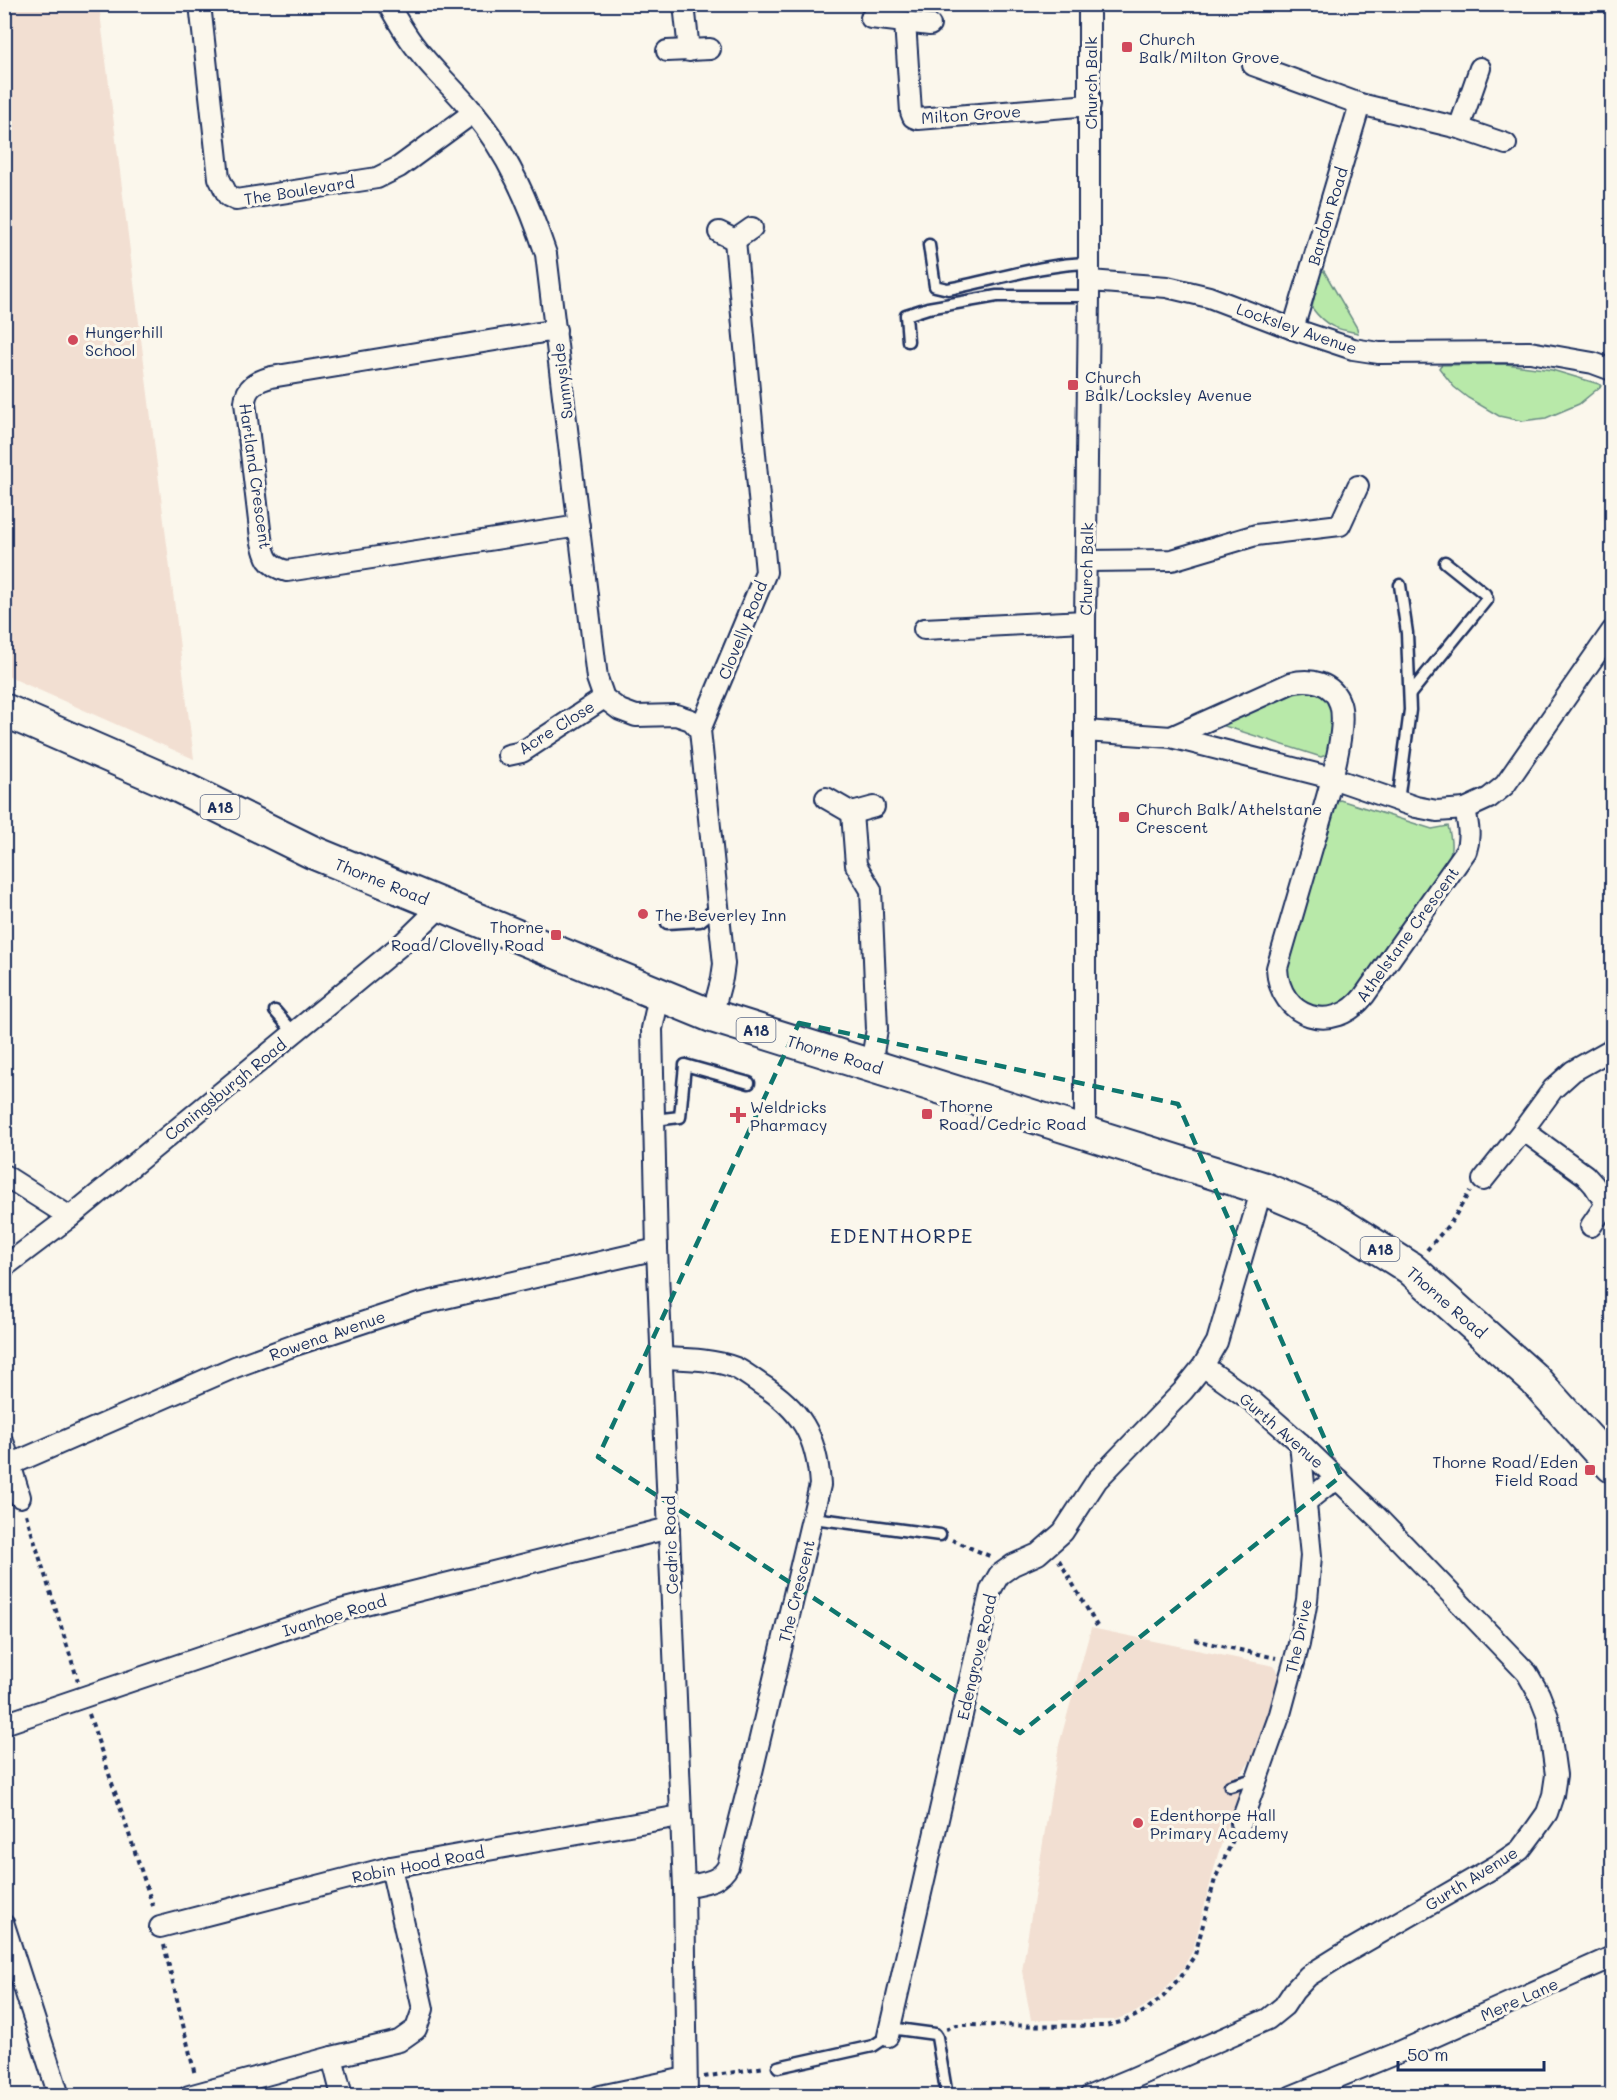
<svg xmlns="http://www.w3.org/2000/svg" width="1617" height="2100" font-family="Mali,sans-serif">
<rect width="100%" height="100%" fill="#fbf7ec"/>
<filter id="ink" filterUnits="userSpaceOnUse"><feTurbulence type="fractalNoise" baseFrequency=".0167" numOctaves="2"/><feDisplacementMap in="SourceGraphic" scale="12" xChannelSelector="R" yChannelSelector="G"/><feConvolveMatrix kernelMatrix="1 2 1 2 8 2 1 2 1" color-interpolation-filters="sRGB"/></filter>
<g filter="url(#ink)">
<g fill="#f2dfd2">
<path d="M5,4L99,5L194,759L5,675Z"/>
<path d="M1091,1628L1274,1666L1282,1678L1253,1758L1238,1777L1240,1791L1218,1854L1193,1950L1183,1968L1159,1996L1136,2012L1115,2020H1031L1022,1971L1059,1745Z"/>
</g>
<g fill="#b8e9a9" stroke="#6a8c84" stroke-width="1.5">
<path d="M1319,271H1324L1357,328L1358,333C1336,329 1326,327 1312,308Z"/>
<path d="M1506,364L1552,370L1599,384L1601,386L1579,404L1546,418L1522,421L1499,416L1468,398L1454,387L1439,368L1441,365Z"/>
<path d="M1295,689H1315L1331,702L1334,710L1331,753L1321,757L1218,724Z"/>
<path d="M1340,800L1432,829L1448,826C1452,841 1453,851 1446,866L1350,998C1328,1012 1322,1012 1298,1002L1284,973L1329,809Z"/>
</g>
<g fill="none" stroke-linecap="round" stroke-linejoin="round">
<g stroke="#1b2f5e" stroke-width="15">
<g id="service">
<path d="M929,245L935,286L948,289C995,280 1041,264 1090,263"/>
<path d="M908,341L906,315L928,308L997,296H1089"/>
<path d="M1410,694L1487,599L1485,594L1445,562"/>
<path d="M1398,801L1410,710L1407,633L1400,585"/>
<path d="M667,923L700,921L718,907"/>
<path d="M275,1011L294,1033"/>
<path d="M654,1120L680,1117L685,1065L749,1083"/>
<path d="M813,1518L940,1535"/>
<path d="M1230,1786L1257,1778"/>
<path d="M890,2028L935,2034L937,2037L947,2096"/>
<path d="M778,2067L873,2046L888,2036"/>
</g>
</g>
<g stroke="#1b2f5e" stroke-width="24">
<g id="minor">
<path d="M200,4L219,178L228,196L236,200L377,178L399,167L474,112"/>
<path d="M388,4C398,22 408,39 421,54C437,74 457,92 473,112C508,154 529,203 546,254L597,678L604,698L620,710L636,716L676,715L691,720L700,730"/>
<path d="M684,4L689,51"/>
<path d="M871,18L930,25"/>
<path d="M905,22L911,112L913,117L918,119L1090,105"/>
<path d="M667,51L710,49"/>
<path d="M1253,65L1360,104L1459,128L1506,144"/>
<path d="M1459,128L1480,68"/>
<path d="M719,232L735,240L752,228"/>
<path d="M1090,281L1167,287L1209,297L1293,329L1353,349L1379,353L1530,352L1593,363L1612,370"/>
<path d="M1293,329L1360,104"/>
<path d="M556,330L271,377C257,381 246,387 245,402L261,538C265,557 267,566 287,571L579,526"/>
<path d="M1087,561L1172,560L1256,535L1340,525L1358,486"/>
<path d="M924,629L1085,621"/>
<path d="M1085,731L1171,737L1332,778L1416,807L1437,811L1465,809L1489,798L1505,785L1612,631"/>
<path d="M1171,737L1291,683C1310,678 1333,682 1340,704C1349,733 1321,817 1312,848C1300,888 1289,928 1277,968C1279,1019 1334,1035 1364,996L1466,851C1471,836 1468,824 1465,809"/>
<path d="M508,755L522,752L604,698"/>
<path d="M826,798L852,813L874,807"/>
<path d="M852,813L856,865L871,890L877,1029L871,1065"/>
<path d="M659,996L652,1029L657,1249L684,1887L687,2096"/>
<path d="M712,1016L722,978L724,964L700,730L766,572L735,240"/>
<path d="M1523,1130L1585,1175L1594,1185L1606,1204"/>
<path d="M1085,1133V621L1089,296V4"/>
<path d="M4,1175L70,1217"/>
<path d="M1483,1180L1523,1130L1553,1089L1573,1071L1612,1049"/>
<path d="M1591,1226L1606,1204L1612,1205"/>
<path d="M4,1267L70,1217L402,944L432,915L436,903"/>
<path d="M662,1358C686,1359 713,1359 736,1368C744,1372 752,1378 759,1383C801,1409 817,1436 820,1485L752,1772L728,1866C720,1883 700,1883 684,1887"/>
<path d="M4,1444L20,1497"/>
<path d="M12,1464L235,1367L295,1345L419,1304L657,1249"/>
<path d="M1306,1502L1326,1486L1339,1480"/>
<path d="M4,1724L341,1610L669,1528"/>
<path d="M1241,1823L1280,1714L1299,1644L1307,1600L1311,1556L1300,1443"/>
<path d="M4,1925L59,2096"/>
<path d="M160,1927L391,1867L680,1816"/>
<path d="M888,2036L991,1589L999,1575L1013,1565L1038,1554L1063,1532L1097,1480L1183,1391L1203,1366L1217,1342L1262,1188"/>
<path d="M332,2057L342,2096"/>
<path d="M189,2096L332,2057L399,2041L416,2029L423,2009L391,1867"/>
<path d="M600,2096L686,2078"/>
<path d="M1090,2096L1131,2079L1268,2019L1284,2006L1294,1991L1308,1976L1340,1956L1498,1865L1520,1850L1535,1830L1547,1813L1553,1795L1556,1775L1548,1717L1539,1694L1527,1673L1378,1518L1300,1443L1252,1401L1203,1366"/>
<path d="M1292,2096L1395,2054L1612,1957"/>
</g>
</g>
<g stroke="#1b2f5e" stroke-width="36">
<path id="primary" d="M4,710L176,785L312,852L712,1016L1262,1188L1328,1216L1410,1268L1534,1379L1612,1466"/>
</g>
<g stroke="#1b2f5e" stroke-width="4" stroke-dasharray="4.5 4.5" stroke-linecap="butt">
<path d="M1427,1250L1452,1221L1470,1191"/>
<path d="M26,1514L78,1681"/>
<path d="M952,1540L992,1557"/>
<path d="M1059,1560L1097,1626"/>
<path d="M1195,1640L1276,1658"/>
<path d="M89,1714L154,1909"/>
<path d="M164,1945L195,2075"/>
<path d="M946,2029L957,2025L1105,2026L1125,2021L1143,2012L1163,1997L1181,1976L1195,1955L1215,1879L1233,1840"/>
<path d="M704,2077L765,2067"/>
</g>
<use href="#service" stroke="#fbf7ec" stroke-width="10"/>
<use href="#minor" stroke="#fbf7ec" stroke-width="20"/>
<use href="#primary" stroke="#fbf7ec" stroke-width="32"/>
</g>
</g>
<path fill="none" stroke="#0f766e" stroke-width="4.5" stroke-dasharray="12 8" stroke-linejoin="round" d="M799,1023L1178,1104L1341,1476L1020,1733L598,1457Z"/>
<g fill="#d1495b" stroke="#fbf7ec" stroke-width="2">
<rect x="1121" y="41" width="12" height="12" rx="3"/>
<circle cx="73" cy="340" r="6"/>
<rect x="1067" y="379" width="12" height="12" rx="3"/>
<rect x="1118" y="811" width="12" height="12" rx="3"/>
<circle cx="643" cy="914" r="6"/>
<rect x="550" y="929" width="12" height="12" rx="3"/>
<rect x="921" y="1108" width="12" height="12" rx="3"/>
<path d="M735 1106h6v6h6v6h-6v6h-6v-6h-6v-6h6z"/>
<rect x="1584" y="1464" width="12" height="12" rx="3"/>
<circle cx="1138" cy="1823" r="6"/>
</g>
<g text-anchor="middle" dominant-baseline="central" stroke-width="6" stroke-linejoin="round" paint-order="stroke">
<g fill="#fbf7ec" stroke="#5e6b89" stroke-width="1.5">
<rect x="200.5" y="795" width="39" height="24" rx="4.5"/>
<rect x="736.5" y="1018" width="39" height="24" rx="4.5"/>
<rect x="1360.5" y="1237" width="39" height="24" rx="4.5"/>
</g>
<g font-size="15" font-weight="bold" fill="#1b2f5e">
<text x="220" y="807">A18</text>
<text x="756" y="1030">A18</text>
<text x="1380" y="1249">A18</text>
</g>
<g font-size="16" fill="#1b2f5e" stroke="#fbf7ec" text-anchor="start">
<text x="1139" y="38">Church<tspan x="1139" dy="18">Balk/Milton Grove</tspan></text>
<text x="85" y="331">Hungerhill<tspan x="85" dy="18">School</tspan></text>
<text x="1085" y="376">Church<tspan x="1085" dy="18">Balk/Locksley Avenue</tspan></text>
<text x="1136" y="808">Church Balk/Athelstane<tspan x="1136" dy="18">Crescent</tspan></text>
<text x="655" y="914">The Beverley Inn</text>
<text x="544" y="926" text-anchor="end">Thorne<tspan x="544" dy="18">Road/Clovelly Road</tspan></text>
<text x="939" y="1105">Thorne<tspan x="939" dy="18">Road/Cedric Road</tspan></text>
<text x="750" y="1106">Weldricks<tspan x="750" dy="18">Pharmacy</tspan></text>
<text x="1578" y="1461" text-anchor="end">Thorne Road/Eden<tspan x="1578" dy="18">Field Road</tspan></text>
<text x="1150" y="1814">Edenthorpe Hall<tspan x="1150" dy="18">Primary Academy</tspan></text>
</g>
<g font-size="16" fill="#1b2f5e" stroke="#fbf7ec">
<text transform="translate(1090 83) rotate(-90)">Church Balk</text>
<text transform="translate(971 114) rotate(-4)">Milton Grove</text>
<text transform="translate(299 190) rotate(-9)">The Boulevard</text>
<text transform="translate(1327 216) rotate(-73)">Bardon Road</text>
<text transform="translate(1297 328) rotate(19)">Locksley Avenue</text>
<text transform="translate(562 381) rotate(-97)">Sunnyside</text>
<text transform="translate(256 476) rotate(82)">Hartland Crescent</text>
<text transform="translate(1086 569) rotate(-89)">Church Balk</text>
<text transform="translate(742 630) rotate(-68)">Clovelly Road</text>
<text transform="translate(556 727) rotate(-32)">Acre Close</text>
<text transform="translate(382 881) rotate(22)">Thorne Road</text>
<text transform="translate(1407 934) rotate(-54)">Athelstane Crescent</text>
<text transform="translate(835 1054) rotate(17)">Thorne Road</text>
<text transform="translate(225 1089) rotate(-39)">Coningsburgh Road</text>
<text transform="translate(1447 1302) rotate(41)">Thorne Road</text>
<text transform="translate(327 1335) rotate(-19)">Rowena Avenue</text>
<text transform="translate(1282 1430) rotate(41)">Gurth Avenue</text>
<text transform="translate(670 1545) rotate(-92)">Cedric Road</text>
<text transform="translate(796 1591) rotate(-76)">The Crescent</text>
<text transform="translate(334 1615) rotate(-17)">Ivanhoe Road</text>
<text transform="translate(1298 1636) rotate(-78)">The Drive</text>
<text transform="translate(976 1657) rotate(-77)">Edengrove Road</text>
<text transform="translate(418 1864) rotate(-11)">Robin Hood Road</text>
<text transform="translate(1471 1878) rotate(-32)">Gurth Avenue</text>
<text transform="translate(1519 1999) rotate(-24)">Mere Lane</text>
</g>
<g font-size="20" letter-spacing="1.5" fill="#1b2f5e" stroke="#fbf7ec">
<text x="902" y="1235">EDENTHORPE</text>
</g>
</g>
<rect width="1617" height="2100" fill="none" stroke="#fbf7ec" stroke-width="24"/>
<rect x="12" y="12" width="1593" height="2076" fill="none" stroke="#1b2f5e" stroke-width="2" filter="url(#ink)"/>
<path d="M1398 2061v9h146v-9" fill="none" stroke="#1b2f5e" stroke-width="3"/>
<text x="1407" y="2061" font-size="18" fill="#1b2f5e" stroke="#fbf7ec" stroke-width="4.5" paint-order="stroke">50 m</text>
</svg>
